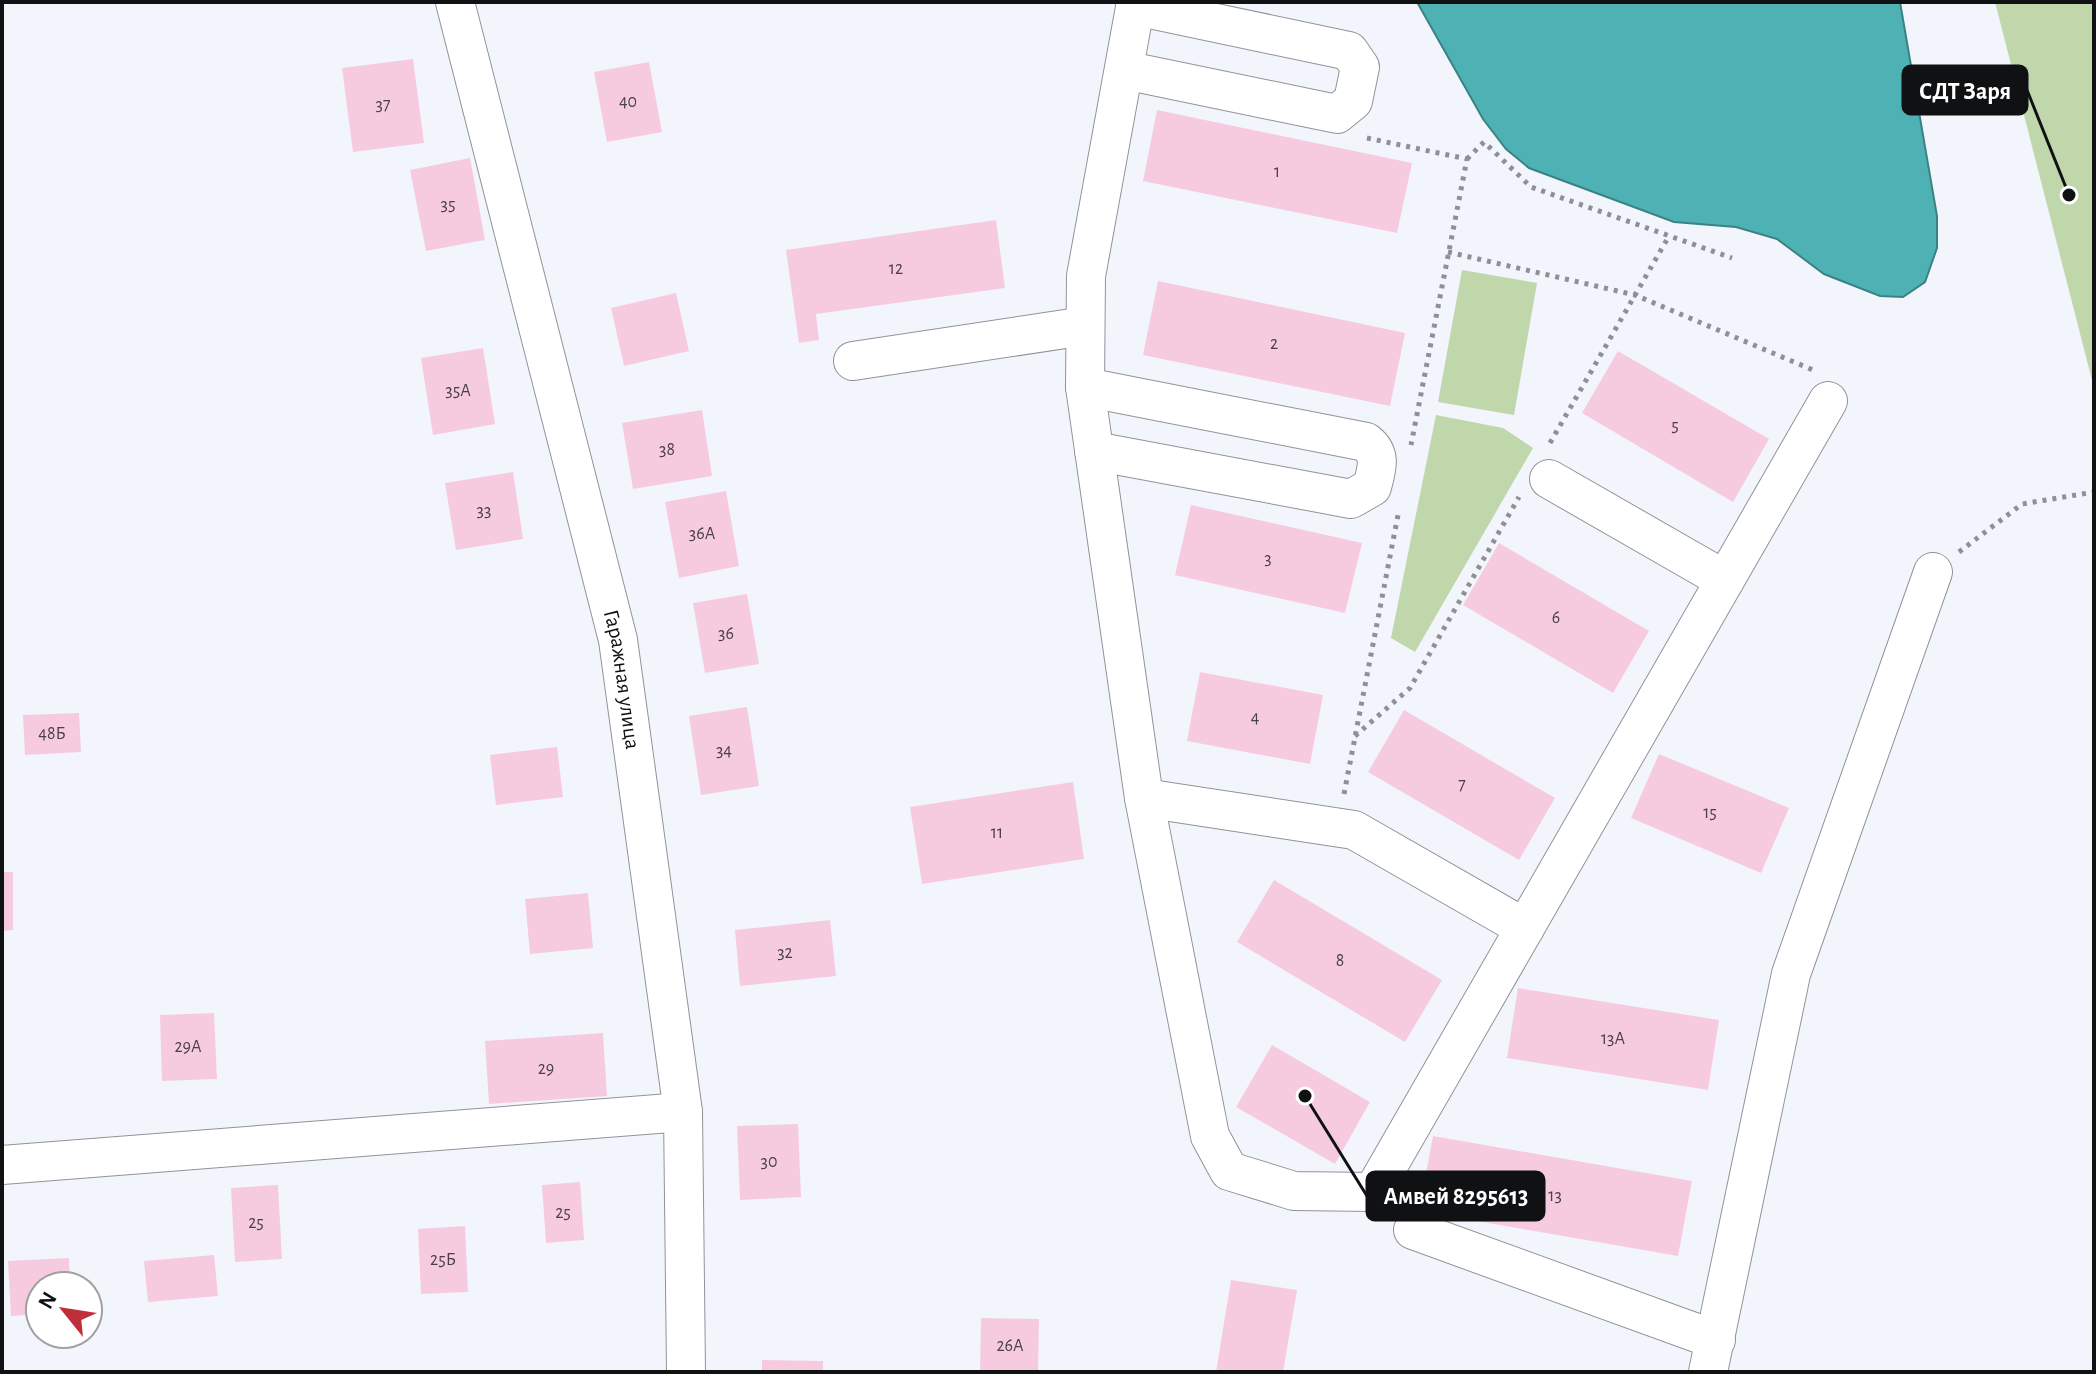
<svg xmlns="http://www.w3.org/2000/svg" width="2096" height="1374" font-family="'Alegreya Sans',sans-serif">
<rect width="100%" height="100%" fill="#f3f5fc"/>
<g fill="#c0d7ac">
<path d="M1995,2H2094V388Z"/>
<path d="M1462,270L1537,283L1514,415L1438,402Z"/>
<path d="M1436,415L1503,428L1533,448L1415,652L1391,638Z"/>
</g>
<path fill="#4eb2b4" stroke="#3b8284" stroke-width="2" d="M1417,2H1900L1937,216V248L1925,282L1903,297L1880,296L1824,274L1777,239L1736,227L1674,222L1529,168L1506,149L1483,119Z"/>
<g fill="#f7cbdf">
<path d="M413,59L424,143L353,152L342,68Z"/>
<path d="M649,62L662,132L607,142L594,72Z"/>
<path d="M1157,110L1412,163L1397,233L1143,181Z"/>
<path d="M470,158L485,240L426,251L410,170Z"/>
<path d="M996,220L1005,288L816,314L819,340L799,343L786,250Z"/>
<path d="M1158,281L1405,333L1390,406L1143,355Z"/>
<path d="M676,293L689,351L624,366L611,308Z"/>
<path d="M483,348L495,424L433,435L421,358Z"/>
<path d="M1618,351L1769,439L1733,502L1582,413Z"/>
<path d="M702,410L712,476L633,489L622,423Z"/>
<path d="M513,472L523,539L456,550L445,483Z"/>
<path d="M726,491L739,566L679,578L665,502Z"/>
<path d="M1191,505L1362,543L1345,613L1175,575Z"/>
<path d="M1499,543L1649,631L1613,693L1463,605Z"/>
<path d="M747,594L759,664L705,673L693,603Z"/>
<path d="M1200,672L1323,695L1310,764L1187,741Z"/>
<path d="M747,707L759,786L701,795L689,716Z"/>
<path d="M1404,710L1555,798L1519,860L1368,772Z"/>
<path d="M79,713L81,752L25,755L23,715Z"/>
<path d="M557,747L563,797L496,805L490,755Z"/>
<path d="M1659,754L1789,808L1761,873L1631,818Z"/>
<path d="M1073,782L1084,859L922,884L910,807Z"/>
<path d="M2,872H13V930L2,931Z"/>
<path d="M1274,880L1442,980L1405,1042L1237,942Z"/>
<path d="M588,893L593,948L530,954L525,899Z"/>
<path d="M830,920L836,976L740,986L735,930Z"/>
<path d="M1518,988L1719,1020L1708,1090L1507,1058Z"/>
<path d="M214,1013L217,1079L162,1081L160,1015Z"/>
<path d="M603,1033L607,1096L489,1104L485,1041Z"/>
<path d="M1272,1045L1370,1102L1335,1164L1236,1107Z"/>
<path d="M798,1124L801,1197L740,1200L737,1126Z"/>
<path d="M1433,1136L1692,1181L1678,1256L1419,1211Z"/>
<path d="M580,1182L584,1240L546,1243L542,1185Z"/>
<path d="M278,1185L282,1259L235,1262L231,1188Z"/>
<path d="M465,1226L468,1292L421,1294L418,1229Z"/>
<path d="M214,1255L218,1296L148,1302L144,1261Z"/>
<path d="M69,1258L70,1286H40V1314L11,1316L8,1261Z"/>
<path d="M1231,1280L1297,1290L1283,1372H1216Z"/>
<path d="M981,1318L1039,1319L1038,1372H980Z"/>
<path d="M762,1360L823,1361V1372H762Z"/>
</g>
<g fill="none" stroke-linecap="round" stroke-linejoin="round">
<g stroke="#919399" stroke-width="40">
<g id="minor">
<path id="s1" d="M455,2L618,640L683,1112L686,1372"/>
<path d="M1136,2L1086,276L1085,387L1144,798L1210,1136L1229,1171L1294,1191L1373,1192L1828,401"/>
<path d="M1124,70L1337,114L1353,101L1360,67L1349,51L1135,6"/>
<path d="M853,361L1085,326"/>
<path d="M1085,387L1366,442C1383,455 1376,470 1372,487L1351,499L1094,451"/>
<path d="M1549,479L1725,580"/>
<path d="M1144,798L1354,830L1525,928"/>
<path d="M2,1165L683,1112"/>
<path d="M1413,1230L1716,1340"/>
<path d="M1708,1372L1791,974L1933,572"/>
</g>
</g>
<g stroke="#8f9095" stroke-width="5" stroke-dasharray="4 6" stroke-linecap="butt">
<path d="M1367,138L1467,159L1411,445"/>
<path d="M1467,159L1484,142L1531,187L1732,258"/>
<path d="M1448,252L1635,295L1813,370"/>
<path d="M1550,443L1669,236"/>
<path d="M1959,552L2022,504L2094,492"/>
<path d="M1355,736L1410,688L1519,497"/>
<path d="M1344,794L1399,510"/>
</g>
<use href="#minor" stroke="#fff" stroke-width="38"/>
</g>
<g text-anchor="middle" dominant-baseline="central" stroke-width="7" stroke-linejoin="round" paint-order="stroke">
<g font-size="18" fill="#4a4046">
<text x="628" y="102">40</text>
<text x="383" y="105">37</text>
<text x="1277" y="172">1</text>
<text x="448" y="205">35</text>
<text x="896" y="269">12</text>
<text x="1274" y="344">2</text>
<text x="458" y="391">35А</text>
<text x="1675" y="426">5</text>
<text x="667" y="450">38</text>
<text x="484" y="511">33</text>
<text x="702" y="534">36А</text>
<text x="1268" y="559">3</text>
<text x="1556" y="618">6</text>
<text x="726" y="634">36</text>
<text x="1255" y="718">4</text>
<text x="52" y="734">48Б</text>
<text x="724" y="751">34</text>
<text x="1462" y="785">7</text>
<text x="1710" y="813">15</text>
<text x="997" y="833">11</text>
<text x="785" y="953">32</text>
<text x="1340" y="961">8</text>
<text x="1613" y="1039">13А</text>
<text x="188" y="1047">29А</text>
<text x="546" y="1069">29</text>
<text x="769" y="1162">30</text>
<text x="1555" y="1196">13</text>
<text x="563" y="1213">25</text>
<text x="256" y="1223">25</text>
<text x="443" y="1260">25Б</text>
<text x="1010" y="1346">26А</text>
</g>
<g font-size="22" fill="#101113" stroke="#fff">
<text stroke="none"><textPath href="#s1" startOffset="698">Гаражная улица</textPath></text>
</g>
</g>
<path fill="none" stroke="#101113" stroke-width="3" d="M2069 195L2027 90M1305 1096L1367 1196"/>
<g fill="#101113" stroke="#fff" stroke-width="3">
<circle cx="2069" cy="195" r="8"/>
<circle cx="1305" cy="1096" r="8"/>
</g>
<g fill="#101113" stroke="#101113" stroke-width="3">
<rect x="1903" y="66" width="124" height="48" rx="8"/>
<rect x="1367" y="1172" width="177" height="48" rx="8"/>
</g>
<g font-size="24" text-anchor="middle" font-weight="bold" fill="#fff">
<text x="1965" y="99">СДТ Заря</text>
<text x="1456" y="1204">Амвей 8295613</text>
</g>
<rect width="2096" height="1374" fill="none" stroke="#101113" stroke-width="8"/>
<g transform="translate(64 1310) rotate(300)"><circle r="38" fill="#ffffff" stroke="#9fa0a1" stroke-width="2"/>
<path d="M0-6L14 30L0 20L-14 30Z" fill="#bf2f3a"/>
<text y="-12" font-size="22" font-weight="bold" text-anchor="middle" fill="#101113">N</text>
</g>
</svg>
